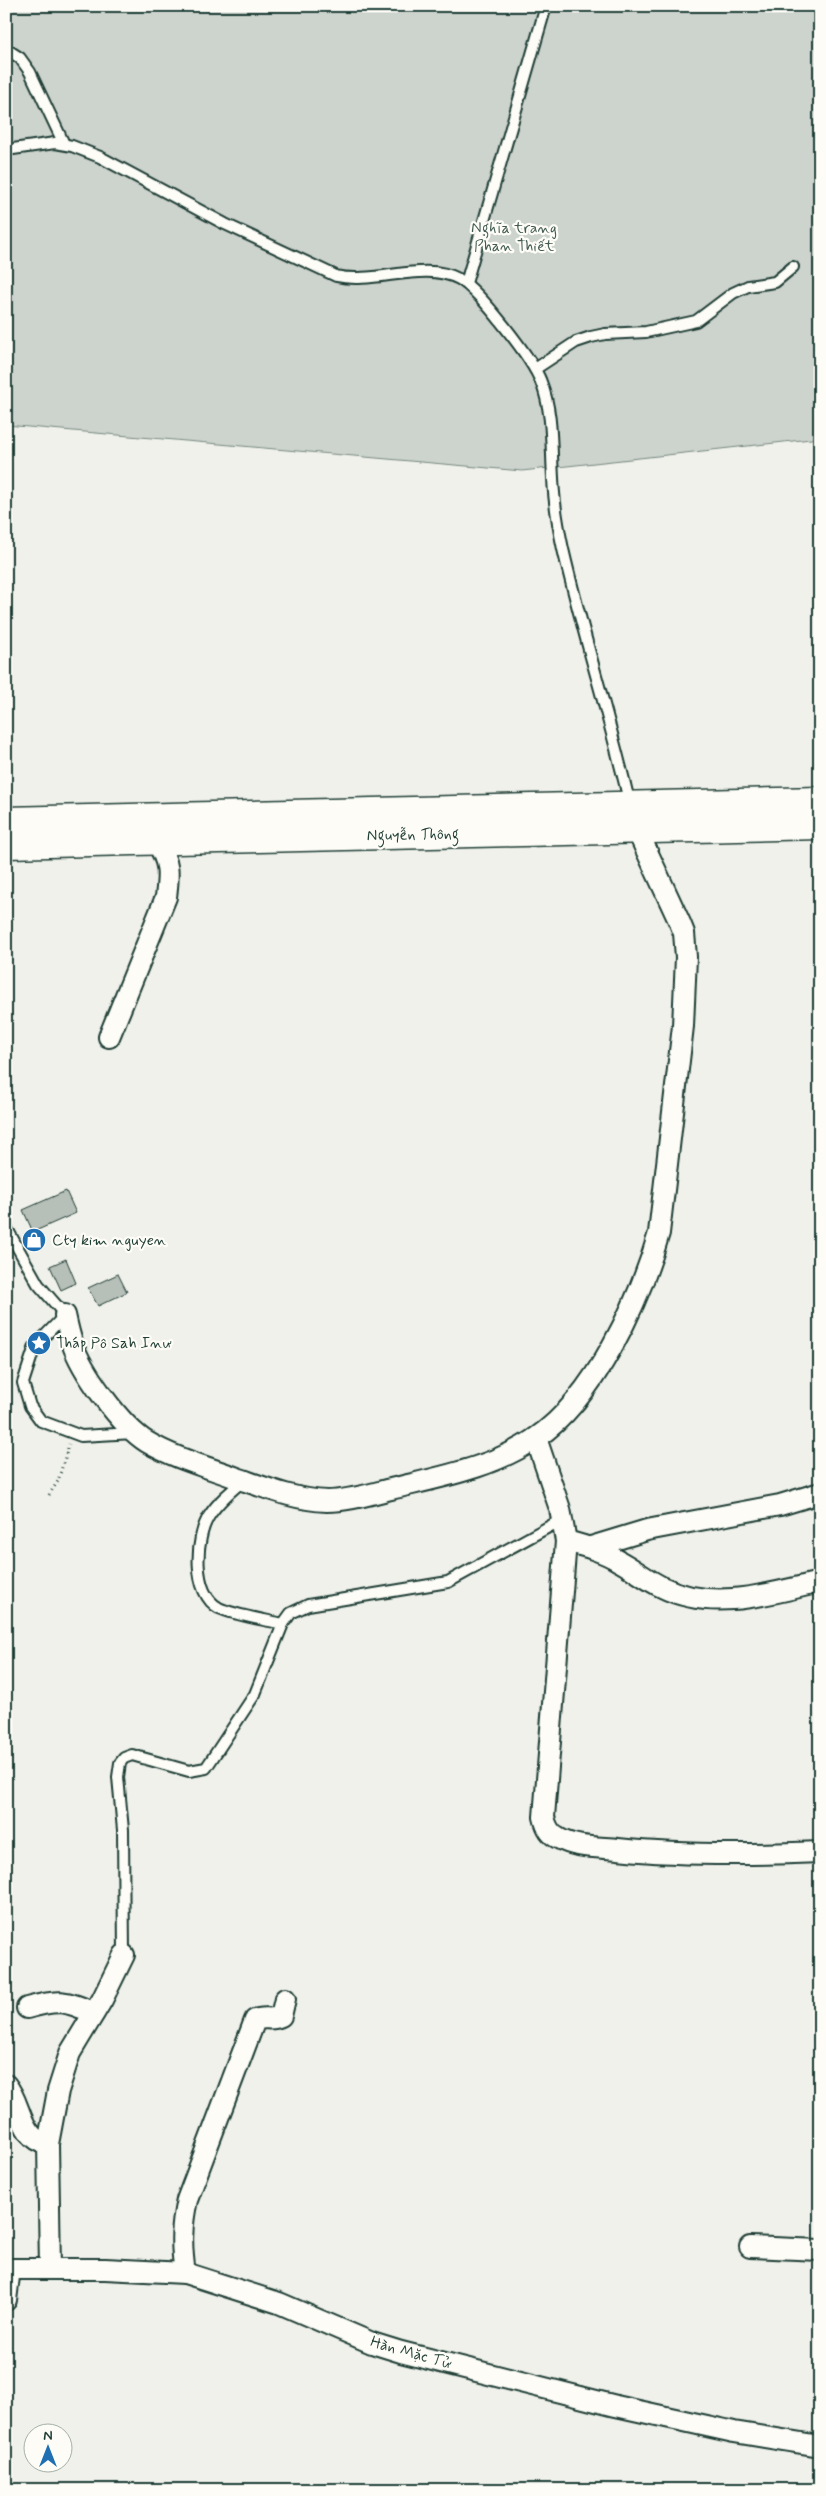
<svg xmlns="http://www.w3.org/2000/svg" width="826" height="2496" font-family="Mynerve,sans-serif">
<rect width="100%" height="100%" fill="#f0f1eb"/>
<filter id="ink" filterUnits="userSpaceOnUse"><feTurbulence type="fractalNoise" baseFrequency=".02" numOctaves="2"/><feDisplacementMap in="SourceGraphic" scale="10" xChannelSelector="R" yChannelSelector="G"/><feConvolveMatrix kernelMatrix="1 2 1 2 8 2 1 2 1" color-interpolation-filters="sRGB"/></filter>
<g filter="url(#ink)">
<path fill="#cdd3cd" stroke="#768880" d="M6,6H820V438L522,471L6,425Z"/>
<g fill="#b6bfb8" stroke="#1f3d34">
<path d="M66,1191L76,1213L33,1232L23,1210Z"/>
<path d="M66,1259L76,1283L61,1290L50,1266Z"/>
<path d="M118,1274L127,1292L98,1306L88,1288Z"/>
</g>
<g fill="none" stroke-linecap="round" stroke-linejoin="round">
<g stroke="#1f3d34" stroke-width="14">
<g id="service">
<path d="M6,49L20,58L30,72L64,144"/>
<path d="M6,150L55,143L72,146L100,157L225,224L336,276C374,285 425,260 459,279C479,290 533,360 541,382C553,412 551,446 553,478C554,502 558,526 563,549C583,635 610,719 630,805"/>
<path d="M466,283L546,6"/>
<path d="M535,369L576,342L591,337L605,334L646,332L696,321L733,293L748,286L775,282L793,267"/>
<path d="M6,1227L38,1284L65,1315L35,1346L23,1383L30,1406L41,1421L81,1436L134,1433"/>
<path d="M244,1480C231,1491 218,1502 209,1516C195,1538 192,1594 219,1608C234,1615 266,1620 283,1624"/>
<path d="M124,1955L123,1830L118,1777L120,1763L124,1758L132,1755L189,1771L206,1768L255,1694L283,1624L291,1613L308,1605L448,1582L563,1519"/>
</g>
</g>
<g stroke="#1f3d34" stroke-width="24">
<g id="minor">
<path d="M109,1037L166,897C169,873 170,863 156,841"/>
<path d="M65,1315C67,1324 69,1334 72,1342C81,1371 121,1426 147,1442C174,1458 207,1467 237,1478C266,1488 296,1500 327,1501C348,1501 370,1494 391,1489C440,1477 493,1468 536,1438C595,1398 640,1300 659,1233L683,1026L686,957L684,933L680,923L637,830L633,818"/>
<path d="M536,1438L560,1509L566,1541L544,1817C546,1826 549,1834 558,1838C575,1848 599,1847 618,1849C686,1856 752,1855 820,1852"/>
<path d="M566,1541C584,1546 603,1551 619,1561C634,1569 647,1580 662,1587C712,1612 769,1594 820,1582"/>
<path d="M591,1547L647,1530L780,1505L820,1493"/>
<path d="M27,2008C59,1999 64,2000 94,2013"/>
<path d="M6,2085C22,2104 19,2138 48,2144"/>
<path d="M750,2247L820,2250"/>
<path d="M6,2269H105L185,2273L279,2303L372,2343L401,2352L616,2406L734,2432L820,2446"/>
<path d="M50,2269L48,2144L58,2091L70,2053L102,2000L124,1955"/>
<path d="M185,2273C181,2247 181,2226 187,2200L255,2020C264,2016 272,2021 281,2016L285,1999"/>
<path d="M6,2300L10,2269"/>
</g>
</g>
<g stroke="#1f3d34" stroke-width="31">
<g id="primary">
<path d="M6,821L820,801"/>
<path d="M6,844L820,825"/>
</g>
</g>
<path stroke="#1f3d34" stroke-width="3" stroke-dasharray="1 4" stroke-linecap="butt" d="M49,1495L58,1481L69,1444"/>
<use href="#service" stroke="#fdfcf7" stroke-width="10"/>
<use href="#minor" stroke="#fdfcf7" stroke-width="20"/>
<use href="#primary" stroke="#fdfcf7" stroke-width="28"/>
</g>
</g>
<defs>
<g id="shop-disc" transform="scale(1.25)"><circle r="9.5" fill="#1f6fb2" stroke="#fdfcf7"/><path d="M-5-2.5h2.3a2.7 3.5 0 0 1 5.4 0H5L5.5 6h-11ZM-1.5-2.5h3a1.5 2.3 0 0 0-3 0Z" fill="#fff"/></g>
<g id="sight-disc" transform="scale(1.25)"><circle r="9.5" fill="#1f6fb2" stroke="#fdfcf7"/><path d="M0-6L1.8-2.2L6-1.7L2.9 1.2L3.7 5.4L0 3.3L-3.7 5.4L-2.9 1.2L-6-1.7L-1.8-2.2Z" fill="#fff"/></g>
</defs>
<g fill-rule="evenodd">
<use href="#shop-disc" x="34" y="1240"/>
<use href="#sight-disc" x="39" y="1343"/>
</g>
<g text-anchor="middle" dominant-baseline="central" stroke-width="4.5" stroke-linejoin="round" paint-order="stroke">
<g font-size="16" fill="#425b53" stroke="#fdfcf7">
<text x="514" y="228">Nghĩa trang<tspan x="514" dy="18">Phan Thiết</tspan></text>
</g>
<g font-size="16" fill="#1f3d34" stroke="#fdfcf7">
<text transform="translate(413 835) rotate(-1)">Nguyễn Thông</text>
<text transform="translate(411 2353) rotate(16)">Hàn Mặc Tử</text>
</g>
<g font-size="16" fill="#1f3d34" stroke="#fdfcf7" text-anchor="start">
<text x="52" y="1240">Cty kim nguyen</text>
<text x="56" y="1343">Tháp Pô Sah Inư</text>
</g>
</g>
<rect width="826" height="2496" fill="none" stroke="#fdfcf7" stroke-width="25"/>
<rect x="12" y="12" width="801" height="2471" fill="none" stroke="#1f3d34" stroke-width="2" filter="url(#ink)"/>
<g transform="translate(48 2448)"><circle r="24" fill="#fdfcf7" stroke="#a4b0a9"/>
<path d="M0-4L9 19L0 12L-9 19Z" fill="#1f6fb2"/>
<text y="-8" font-size="14" font-weight="bold" text-anchor="middle" fill="#1f3d34">N</text>
</g>
</svg>
